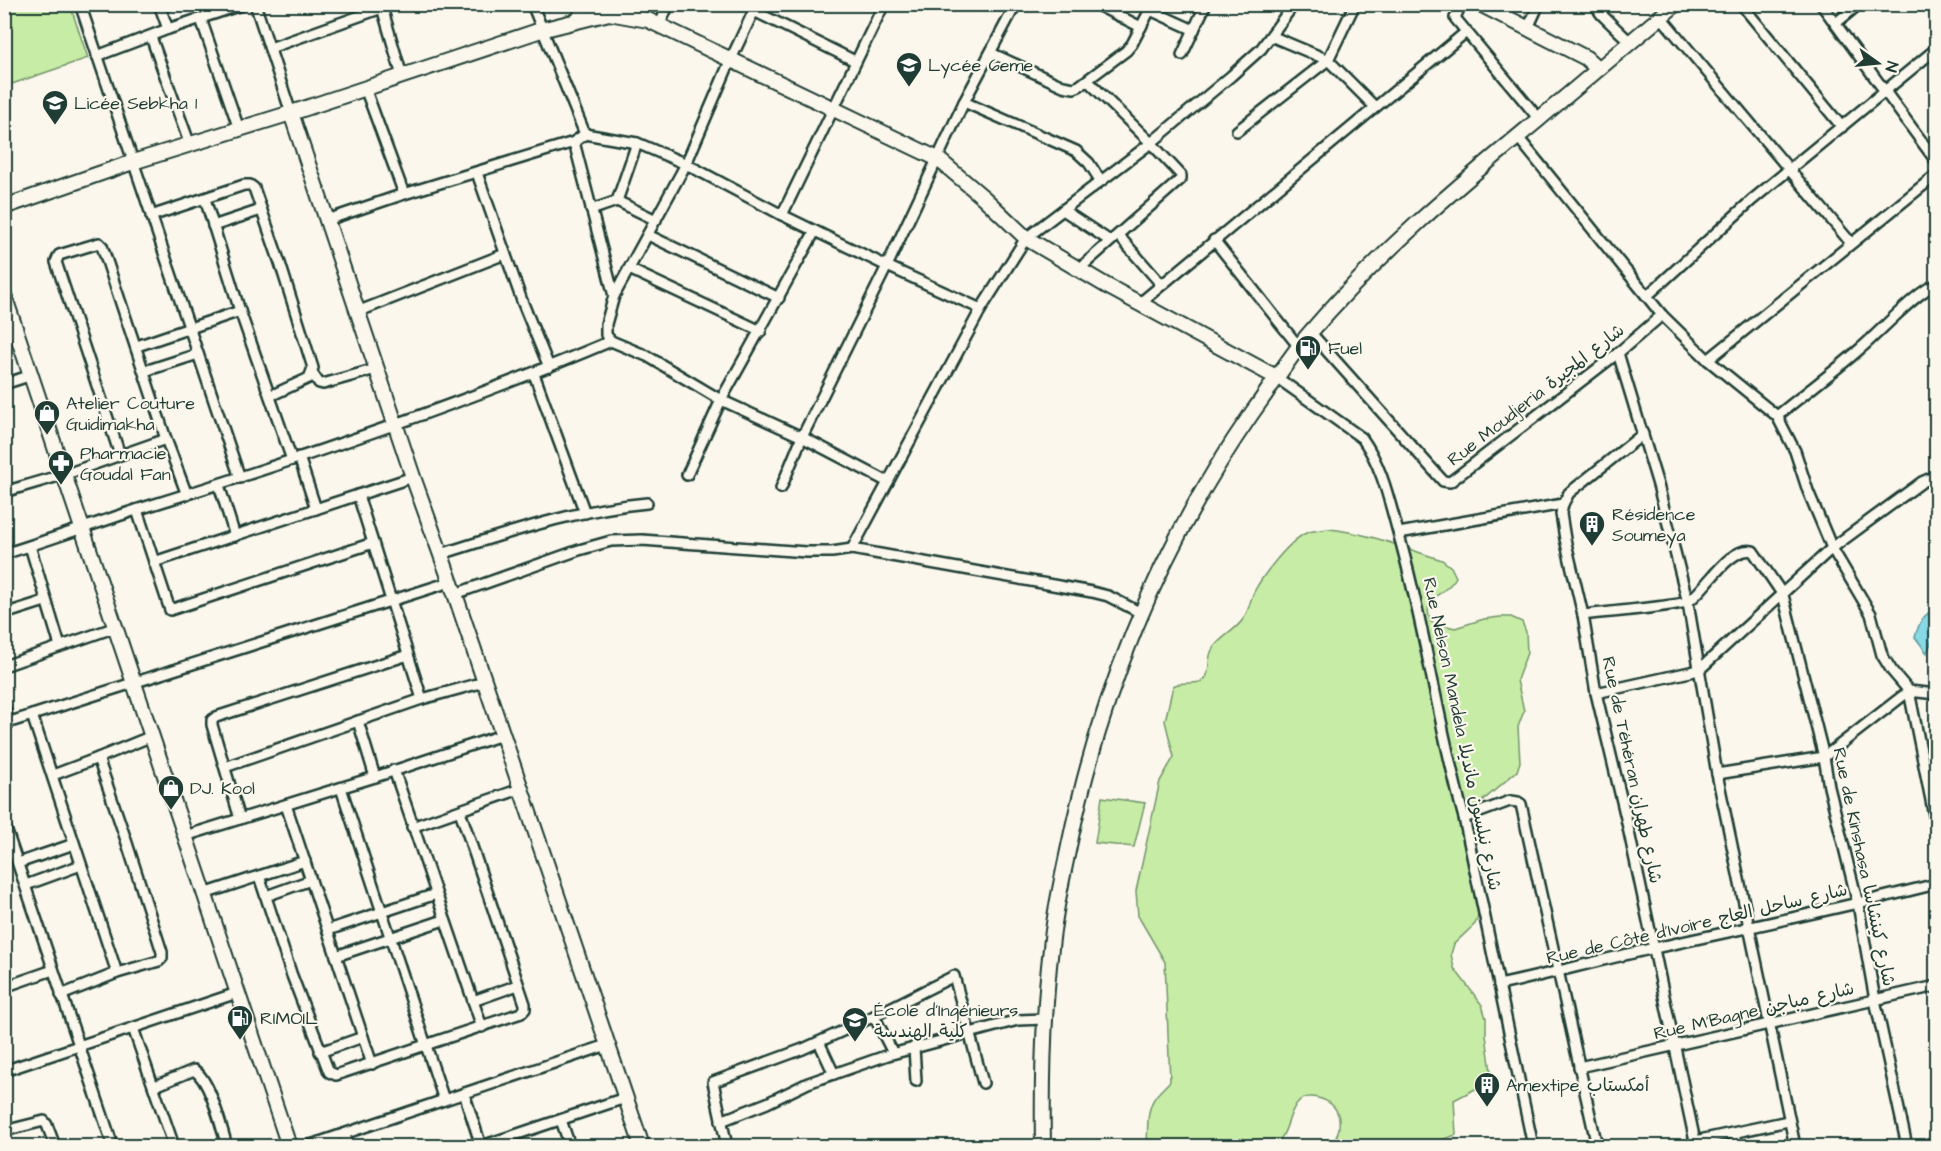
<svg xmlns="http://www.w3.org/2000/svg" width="1941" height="1151" font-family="'Architects Daughter','Playpen Sans Arabic',sans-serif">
<rect width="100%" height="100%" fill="#fbf7ec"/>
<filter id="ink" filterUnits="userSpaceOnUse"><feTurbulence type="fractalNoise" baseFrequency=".0167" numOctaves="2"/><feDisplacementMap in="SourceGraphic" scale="12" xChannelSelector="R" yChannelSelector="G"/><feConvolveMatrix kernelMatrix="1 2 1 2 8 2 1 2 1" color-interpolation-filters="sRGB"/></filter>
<g filter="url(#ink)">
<g fill="#c7eca5" stroke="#73946c" stroke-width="1.5">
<path d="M4,5H70L88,58L6,86L4,81Z"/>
<path d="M1329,529C1369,533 1404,548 1442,560L1451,567L1456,577C1447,596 1419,595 1431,622L1455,628L1484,619L1500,617H1511L1522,622L1526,632L1527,653L1517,680L1524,711L1518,727L1520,762L1517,771L1479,804L1467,833L1466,848L1478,892L1480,910L1475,924L1454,944L1451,954L1454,968L1482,1005L1486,1018V1035L1491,1072L1487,1083L1454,1100L1456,1135L1438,1141L1439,1146H1331C1344,1128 1343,1104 1318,1098C1312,1096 1304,1097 1300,1100C1290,1109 1289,1124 1283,1135C1281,1139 1278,1143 1275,1146H1147C1148,1131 1146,1112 1154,1099C1158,1092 1165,1087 1170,1081L1165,962L1138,916L1136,891L1160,781L1174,757L1165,721L1173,686C1185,679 1199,688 1206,677C1211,668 1207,659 1212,650C1218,638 1236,631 1244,618C1249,610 1250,600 1254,592C1262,576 1289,541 1306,533C1312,530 1322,530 1329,529Z"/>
<path d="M1102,797L1145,803L1134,847L1095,843Z"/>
</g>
<path fill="#88d8e5" stroke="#5e9a9e" stroke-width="1.5" d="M1936,609V638H1933L1927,653L1915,637C1919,623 1923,614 1936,609Z"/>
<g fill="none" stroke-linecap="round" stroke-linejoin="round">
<g stroke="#1f3d34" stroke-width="14">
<g id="street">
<path d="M80,4L240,478"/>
<path d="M159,4L168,29"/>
<path d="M255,4L291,113"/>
<path d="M381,4L402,76"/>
<path d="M1095,4L1141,27"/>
<path d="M1461,4L1455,18L1539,119"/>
<path d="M1601,4L1599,11L1602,15L1630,42"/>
<path d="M1741,4L1842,127"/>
<path d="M1821,4L1936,161"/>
<path d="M1150,10L1194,30"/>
<path d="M754,11L855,61"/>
<path d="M1661,17L1851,243"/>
<path d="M201,19L239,129"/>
<path d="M1836,23L1859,4"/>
<path d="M659,26L669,4"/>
<path d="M1528,28L1539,4"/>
<path d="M1271,36L1328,60L1375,107"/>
<path d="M151,37L190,145"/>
<path d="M270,48L382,8"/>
<path d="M991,53L1063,86L1074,88L1079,86L1126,51L1132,44L1153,4"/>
<path d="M1182,55L1206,4"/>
<path d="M97,56L168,29L244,4"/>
<path d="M365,88L404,194"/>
<path d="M964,102L1076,151L1089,163L1100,180"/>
<path d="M1237,131L1328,60L1355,4"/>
<path d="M585,134L637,143L686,164L782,215L887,266L964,102L1016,4"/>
<path d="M1517,136L1662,315L1708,360L1777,416L1795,451L1808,491L1832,548L1871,614L1882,655L1892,671L1909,691L1936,694"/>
<path d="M477,173L522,301L549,367"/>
<path d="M205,199L240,311L292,460"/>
<path d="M617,201L656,220"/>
<path d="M591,210L617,201L637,143"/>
<path d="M1063,210L1110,241"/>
<path d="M782,215L884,4"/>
<path d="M151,216L244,185H250L254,188L280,263L313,368L309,378L270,396"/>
<path d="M327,220L404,194L574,142L585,134L532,4"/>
<path d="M213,226L261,210"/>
<path d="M648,235L779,298"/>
<path d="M1118,235L1161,284"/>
<path d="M1214,240L1299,347"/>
<path d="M629,269L761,331"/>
<path d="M1079,269L1181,179V175L1151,143L1088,81"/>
<path d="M614,296L686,164L731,59L757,4"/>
<path d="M1647,296L1752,200L1936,49"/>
<path d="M1140,303L1466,32"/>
<path d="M357,312L505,254"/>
<path d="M1310,332L1443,481L1450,482L1618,353L1662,315"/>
<path d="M611,341L647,356L721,400L802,437L888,482"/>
<path d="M137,346L240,311"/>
<path d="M1618,353L1658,485L1688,603L1717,774L1795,1146"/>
<path d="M1708,360L1936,175"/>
<path d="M145,371L198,354"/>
<path d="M312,373L319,383L323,384L376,369"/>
<path d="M534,374L585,513"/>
<path d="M1276,377L1362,438C1382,466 1389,500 1398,532C1425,626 1438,724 1464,818L1533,1146"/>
<path d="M4,384L32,375"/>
<path d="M1777,416C1805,393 1834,372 1861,348C1878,334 1919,289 1936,285"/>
<path d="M1643,434L1569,493L1563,504L1561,514L1565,539L1583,615L1596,693L1626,818L1696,1146"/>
<path d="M166,439L187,495"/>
<path d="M299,457L316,509"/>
<path d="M687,475L721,400L815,231"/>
<path d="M219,485L235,536"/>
<path d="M781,488L802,437L887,266L981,309"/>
<path d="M4,492L72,472L166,439L102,246L99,243L59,255L56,262L120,455"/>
<path d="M358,495L422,699"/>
<path d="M137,510L170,610L373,543"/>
<path d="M1399,533L1563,504"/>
<path d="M30,546L60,646"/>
<path d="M852,549L981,309L1026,238L1151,143L1231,76L1261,49L1294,4"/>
<path d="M4,554C49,540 94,524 139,509C298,460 457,406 611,341L606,335V324L614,296L574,142"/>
<path d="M441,554C508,533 577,509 647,503"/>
<path d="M154,562L413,477"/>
<path d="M455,594L579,550L611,541L642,540L806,552H832L852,549L1092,592L1108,596L1141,613"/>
<path d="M4,614L45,601"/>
<path d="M1583,615C1598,613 1682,606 1689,601C1706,589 1730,545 1753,551L1783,595L1824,757L1829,787L1858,904L1875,1000L1907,1146"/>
<path d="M4,666L116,627"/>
<path d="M1596,693L1699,670L1832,548L1922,482L1936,476"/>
<path d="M4,706L9,723"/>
<path d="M32,715L117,973"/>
<path d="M358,721L375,777"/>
<path d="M4,724L450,582"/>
<path d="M98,758L152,736"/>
<path d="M225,767L422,699L484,682"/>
<path d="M394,770L482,1027"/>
<path d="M1717,774L1824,757L1909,691L1936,825"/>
<path d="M53,775L98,758L126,840L162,952V958L159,961L117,973L61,995"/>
<path d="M341,788L444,1100"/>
<path d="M286,805L372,1064"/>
<path d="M1464,818L1510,801L1518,802L1521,804L1597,1146"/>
<path d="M240,819L212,725V720L216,717L408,655"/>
<path d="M4,823L113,1146"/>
<path d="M412,827L520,789"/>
<path d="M185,836L375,777L502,735"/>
<path d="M18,863L74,844"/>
<path d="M259,876L291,973L329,1072L336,1075L521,1013L525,1009V1004L460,811"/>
<path d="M26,885L81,865"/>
<path d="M204,894L305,861"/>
<path d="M266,896L311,880"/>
<path d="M328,930L436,894"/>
<path d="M336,956L444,920"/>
<path d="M1499,985C1551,974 1603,959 1655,948C1749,927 1843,908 1936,884"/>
<path d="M4,987L53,970"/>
<path d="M473,1001L518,985"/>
<path d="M874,1016L893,1053"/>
<path d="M133,1028L174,1146"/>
<path d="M819,1042L834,1074"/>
<path d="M914,1047L916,1081"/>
<path d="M320,1052L363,1037"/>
<path d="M1579,1067L1936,986"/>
<path d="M4,1071L237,993"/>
<path d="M155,1086L194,1070C211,1081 221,1127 227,1146"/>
<path d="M464,1093L481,1146"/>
<path d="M561,1120L570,1146"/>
<path d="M721,1121L767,1103L808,1083L888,1055L1018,1020L1045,1019"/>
<path d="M4,1131L44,1121L47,1125L55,1146"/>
<path d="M1734,1133L1737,1146"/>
<path d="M344,1134L349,1146"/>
<path d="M1695,1141L1788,1121"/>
<path d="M308,1146L607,1045"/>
<path d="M482,1146L625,1098"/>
<path d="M727,1146L713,1082L803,1049L858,1024L954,976L983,1083"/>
</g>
</g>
<g stroke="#1f3d34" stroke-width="18">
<g id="secondary">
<path d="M1480,4L1586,58L1598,69"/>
<path d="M579,20L585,4"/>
<path d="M291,113L413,477L455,594L642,1146"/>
<path d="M4,207L133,162L291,113L541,30L609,13L648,20L938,159L984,198L1026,238L1107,286L1276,377"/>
<path d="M4,295L289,1146"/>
<path d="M1043,1146C1042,1080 1043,1014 1051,948C1054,913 1062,880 1069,846C1101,691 1162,543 1252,413C1271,387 1288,359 1308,335C1377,254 1458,186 1539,119C1585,81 1630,42 1676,4"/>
</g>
</g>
<use href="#street" stroke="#fbf7ec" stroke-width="9"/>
<use href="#secondary" stroke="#fbf7ec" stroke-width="14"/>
</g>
</g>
<defs>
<g id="school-pin" transform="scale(1.35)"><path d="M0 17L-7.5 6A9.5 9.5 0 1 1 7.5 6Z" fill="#1f3d34" stroke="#fbf7ec"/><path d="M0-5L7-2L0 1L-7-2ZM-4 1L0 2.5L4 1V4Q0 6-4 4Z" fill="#fff"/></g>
<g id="fuel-pin" transform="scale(1.35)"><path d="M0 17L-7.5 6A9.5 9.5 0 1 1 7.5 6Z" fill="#1f3d34" stroke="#fbf7ec"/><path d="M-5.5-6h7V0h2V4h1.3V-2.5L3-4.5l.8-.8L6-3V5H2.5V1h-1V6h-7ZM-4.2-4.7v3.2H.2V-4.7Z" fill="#fff"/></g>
<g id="shop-pin" transform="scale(1.35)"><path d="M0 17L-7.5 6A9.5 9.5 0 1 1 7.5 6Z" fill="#1f3d34" stroke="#fbf7ec"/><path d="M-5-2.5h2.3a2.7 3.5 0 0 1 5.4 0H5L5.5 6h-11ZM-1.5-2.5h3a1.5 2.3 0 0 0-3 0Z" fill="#fff"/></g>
<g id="pharmacy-pin" transform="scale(1.35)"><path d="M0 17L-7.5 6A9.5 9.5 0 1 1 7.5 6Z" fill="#1f3d34" stroke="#fbf7ec"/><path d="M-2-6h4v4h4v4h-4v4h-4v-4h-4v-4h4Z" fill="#fff"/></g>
<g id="building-pin" transform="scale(1.35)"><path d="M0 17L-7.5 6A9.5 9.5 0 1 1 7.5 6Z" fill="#1f3d34" stroke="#fbf7ec"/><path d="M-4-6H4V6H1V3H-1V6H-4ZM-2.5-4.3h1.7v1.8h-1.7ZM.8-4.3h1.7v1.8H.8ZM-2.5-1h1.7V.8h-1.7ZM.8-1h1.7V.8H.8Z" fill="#fff"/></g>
<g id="university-pin" transform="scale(1.35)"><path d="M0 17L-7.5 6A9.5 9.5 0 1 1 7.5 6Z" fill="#1f3d34" stroke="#fbf7ec"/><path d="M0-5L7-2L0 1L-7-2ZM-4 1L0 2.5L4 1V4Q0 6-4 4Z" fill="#fff"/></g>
</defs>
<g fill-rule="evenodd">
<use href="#school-pin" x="909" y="65"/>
<use href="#school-pin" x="55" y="103"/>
<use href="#fuel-pin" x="1308" y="348"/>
<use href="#shop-pin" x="47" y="413"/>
<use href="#pharmacy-pin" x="61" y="463"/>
<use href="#building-pin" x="1592" y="524"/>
<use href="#shop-pin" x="171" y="788"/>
<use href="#fuel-pin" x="240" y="1018"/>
<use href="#university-pin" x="855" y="1020"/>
<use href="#building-pin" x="1487" y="1085"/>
</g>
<g text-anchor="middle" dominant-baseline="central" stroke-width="4.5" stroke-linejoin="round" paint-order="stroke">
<g font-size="18" fill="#1f3d34" stroke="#fbf7ec" text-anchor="start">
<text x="928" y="65">Lycée 6eme</text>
<text x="74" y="103">Licée Sebkha 1</text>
<text x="1328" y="348">Fuel</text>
<text x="66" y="403">Atelier Couture<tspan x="66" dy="21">Guidimakha</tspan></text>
<text x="80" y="453">Pharmacie<tspan x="80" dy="21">Goudal Fan</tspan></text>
<text x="1612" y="514">Résidence<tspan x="1612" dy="21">Soumeya</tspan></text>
<text x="190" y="788">DJ. Kool</text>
<text x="874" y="1010">École d'Ingénieurs<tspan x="874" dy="21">كلية الهندسة</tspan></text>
<text x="260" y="1018">RIMOIL</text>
<text x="1506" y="1085">Amextipe أمكستاب</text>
</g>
<g font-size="18" fill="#1f3d34" stroke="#fbf7ec">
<text transform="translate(1536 395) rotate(-38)">Rue Moudjeria شارع المجيرة</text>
<text transform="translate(1462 734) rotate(78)">Rue Nelson Mandela شارع نيلسون مانديلا</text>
<text transform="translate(1632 770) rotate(78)">Rue de Téhéran شارع طهران</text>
<text transform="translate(1864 867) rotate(78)">Rue de Kinshasa شارع كينشاسا</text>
<text transform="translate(1697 924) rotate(-13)">Rue de Côte d'Ivoire شارع ساحل العاج</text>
<text transform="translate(1754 1011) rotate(-13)">Rue M'Bagne شارع مباجن</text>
</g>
</g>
<rect width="1941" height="1151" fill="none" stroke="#fbf7ec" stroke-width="24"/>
<rect x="12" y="12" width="1917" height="1127" fill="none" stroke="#1f3d34" stroke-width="2" filter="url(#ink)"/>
<g transform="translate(1878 63) rotate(105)" stroke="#fbf7ec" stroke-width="4.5" paint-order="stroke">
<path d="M0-4.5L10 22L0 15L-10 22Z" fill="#1f3d34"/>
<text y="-9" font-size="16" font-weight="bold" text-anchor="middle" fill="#1f3d34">N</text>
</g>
</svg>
